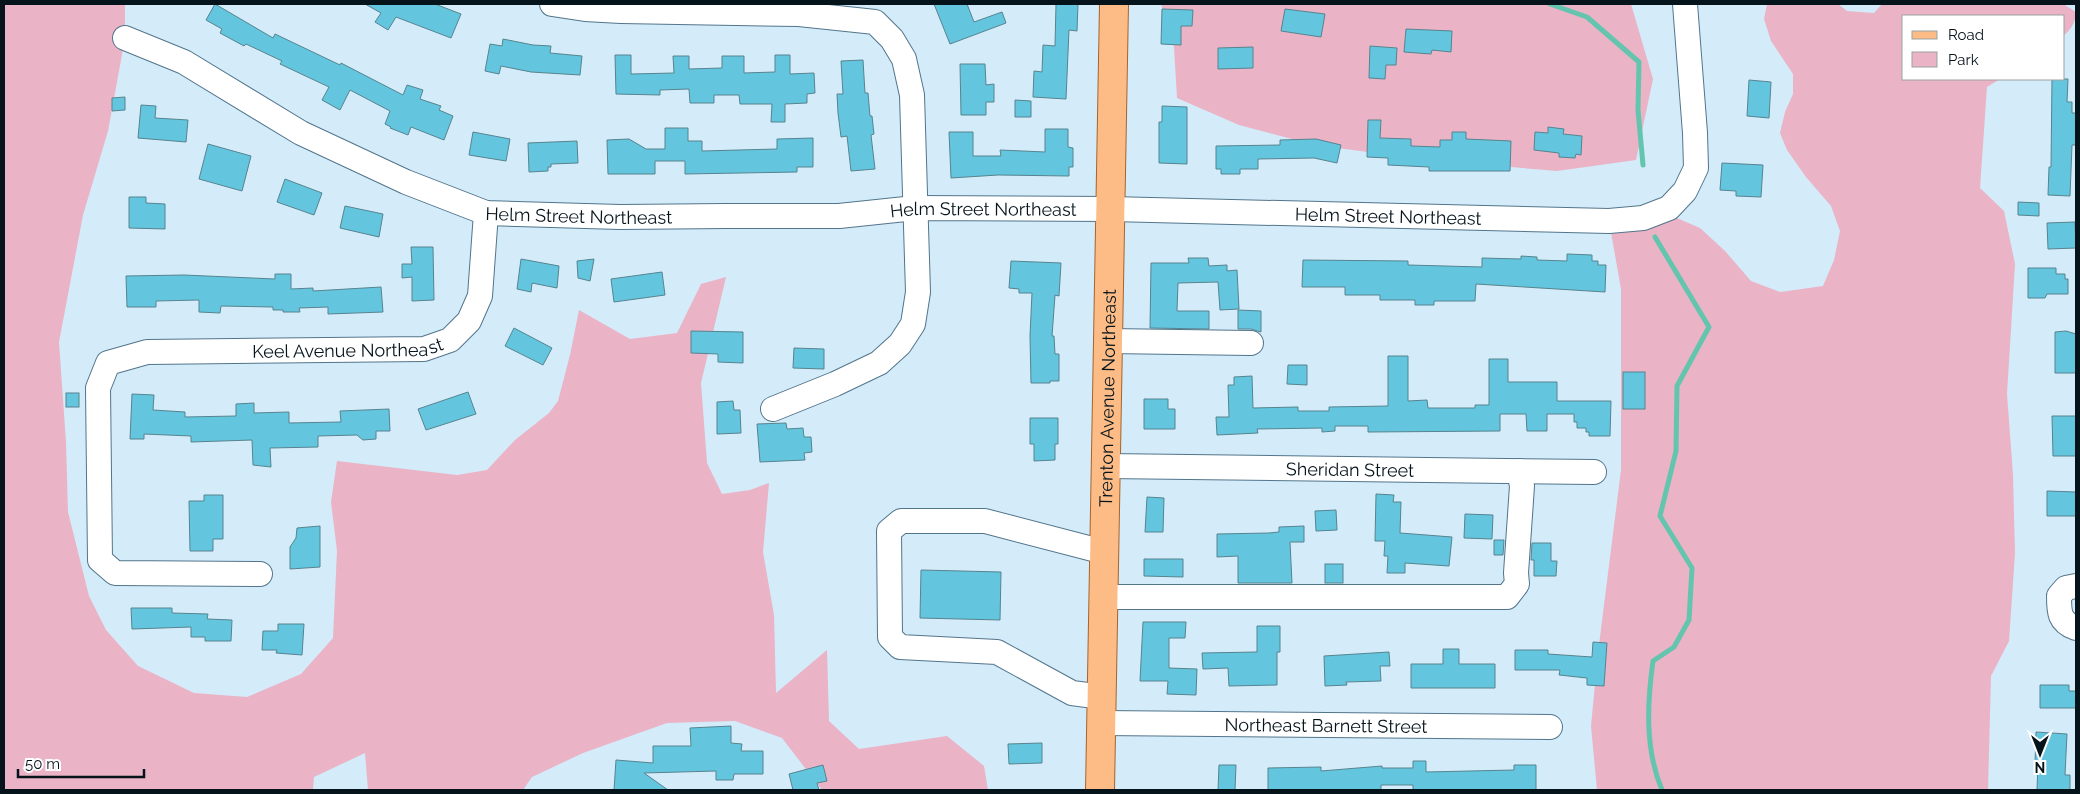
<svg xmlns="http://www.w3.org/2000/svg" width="2080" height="794" font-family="Raleway,sans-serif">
<rect width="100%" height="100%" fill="#d4ebfa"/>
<g fill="#eab3c6">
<path d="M4,4H125V38L108,131L83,215L59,342L66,442L68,512L89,596L106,630L138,666L194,693L247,697L301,674L333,638L337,551L331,502L337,461L457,475L487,470L515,440L549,413L558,401L570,355L579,310L630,339L677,333L701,284L726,277L701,383L707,463L722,494L750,490L769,483L763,552L774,615L776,693L827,650L829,721L859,749L947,736L984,766L988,790H822L782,738L735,721L667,723L583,753L532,777L523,790H368L365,753L314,777L313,790H4Z"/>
<path d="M1161,4H1631L1653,79L1636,160L1557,171L1428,160L1315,145L1239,125L1177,98L1174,47Z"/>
<path d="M1767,4H1838L1847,11L1874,13L1882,4H2063L2076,12C2076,21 2071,30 2064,35V16H1904V79H2000L1987,87L1980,188L2004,211L2015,264L2007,394L2013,475L2015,553L2009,641L1991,676L1988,790H1597L1591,726L1598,653L1621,470V289L1609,221L1672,216L1700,228L1725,251L1751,281L1780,292L1823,286L1834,260L1840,231L1831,206L1806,177L1787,150L1780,133L1785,112L1793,94V74L1771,41L1764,19Z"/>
</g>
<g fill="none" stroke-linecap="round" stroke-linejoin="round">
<g stroke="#64c5ae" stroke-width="5">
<path d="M1550,4L1587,17L1639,62L1638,110L1643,165"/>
<path d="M1655,237L1709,327L1677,386L1676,451L1660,516L1692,568L1689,620L1674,647L1653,661C1647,704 1645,750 1662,790"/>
</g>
</g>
<g fill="#63c6de" stroke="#56848f">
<path d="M215,4L273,38L275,34L340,65L341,63L403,95L407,85L423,90L420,99L441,106L439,110L453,116L444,140L411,127L408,135L390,128L391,127L385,124L390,111L350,90L340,110L322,100L329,87L280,64L282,61L246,44L244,46L220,33L222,29L206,20Z"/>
<path d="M365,4H435L461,14L451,38L396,17L388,30L375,22L381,13Z"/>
<path d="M934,4H967L974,22L1002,12L1006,23L950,44Z"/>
<path d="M1056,4H1078L1077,31L1069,30L1066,99L1033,97L1034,71L1042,72L1043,45L1055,46Z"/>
<path d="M1162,9L1193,10L1192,26H1181V45L1161,44Z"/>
<path d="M1285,9L1325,14L1321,37L1281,31Z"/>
<path d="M1406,29L1452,31L1451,52L1432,50L1431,54L1404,52Z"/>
<path d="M503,39L533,45L551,46L550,53L582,56L580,75L531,72L501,66L499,74L485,71L490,44L502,46Z"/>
<path d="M1370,46L1397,48L1396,65H1386L1385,79L1369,78Z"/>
<path d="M1253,47V68L1218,69V48Z"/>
<path d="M615,55H631V74L674,73L673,56H689V69L722,68V56H744V73L775,72V55H790V74L814,73L815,93L807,94V103L785,104V122H771L772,104H740L739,95H714V103H690L689,89L660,90V95L616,94Z"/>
<path d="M863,60L865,93H868L870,116H872L874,134L871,135L875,169L851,171L847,136L841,137L838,113L837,94H843L841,61Z"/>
<path d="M960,64H985L986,85L994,84V102H986V115H961Z"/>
<path d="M2052,79H2068L2067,102H2072V113H2076V145H2072L2070,196L2048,195L2049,167H2051Z"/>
<path d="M1749,80L1771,82L1769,118L1747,116Z"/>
<path d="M125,97V110L112,111V98Z"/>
<path d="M1015,100L1031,101V117H1015Z"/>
<path d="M141,105L156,106L155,118L188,120L186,142L138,138Z"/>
<path d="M1162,106L1187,107V164L1159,163V122H1162Z"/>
<path d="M1368,120H1381L1380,138L1411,139V146L1440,147V140H1452V132H1466V139L1511,141L1510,171H1429V167L1388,165V158L1367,157Z"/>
<path d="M1548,127L1564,129L1563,134L1582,136L1581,155L1576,154L1575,158L1559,157V153L1534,150L1535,132L1548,133Z"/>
<path d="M665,128H688V141H702V151L777,149V139L813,138V167H797V172L685,174V161H655V174H608L607,140L629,139L646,149H665Z"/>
<path d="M1045,129H1068V147L1073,148V167H1069V176L998,175L951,178L949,132H973V156H1001L1000,150L1045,152Z"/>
<path d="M473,132L510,139L506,161L469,155Z"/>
<path d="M1316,139L1341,145L1337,163L1314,158L1258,159V169H1240V174H1221V169H1216V146L1280,145V140Z"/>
<path d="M577,141L578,163L551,164V167H548V171L529,172L528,143Z"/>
<path d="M208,144L251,156L242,191L199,179Z"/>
<path d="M1722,163L1763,165L1761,197L1736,196V191L1720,190Z"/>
<path d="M285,179L322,193L314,215L277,202Z"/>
<path d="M129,197H146V203L165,204V229L129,228Z"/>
<path d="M2018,202L2039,203V216L2018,215Z"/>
<path d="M345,206L383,214L379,237L340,228Z"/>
<path d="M2075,222L2076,248L2048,249L2047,223Z"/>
<path d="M411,247H433L434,300L412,301V277L402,278V264H412Z"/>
<path d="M1567,254L1592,255V261H1598V265H1606L1605,292L1476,284L1475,301H1434V305H1415V300H1380V295H1345V287H1302L1303,260L1408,261V265L1482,267V258L1521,259V256L1537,257V260L1567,261Z"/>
<path d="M1188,258H1208L1209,266L1227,265V271L1237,270L1239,309L1220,310L1218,282L1178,283L1177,311H1209V329L1150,328L1151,263H1189Z"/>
<path d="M521,259L559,266L557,288L532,283L531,292L517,289Z"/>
<path d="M594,259L590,281L578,278L577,261Z"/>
<path d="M1011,261L1061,263L1059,296L1055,295L1052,336H1054L1055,354H1059V381H1050V383H1031L1030,336L1032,293H1019V289L1009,288Z"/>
<path d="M2028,268H2056V274H2065V279H2068V294H2047L2045,298H2028Z"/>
<path d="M662,272L665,295L614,302L611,279Z"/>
<path d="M275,274H291V289L313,288V291L381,287L383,312L328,314V307L299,308L300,312H283V310H273V307L221,306L220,313L199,312V300L156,301V307H127L126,276L184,275L275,279Z"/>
<path d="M1238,310L1261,311V332L1251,329H1238Z"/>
<path d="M514,328L552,348L543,365L505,346Z"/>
<path d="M691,331L743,332V363L718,362V354L691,353Z"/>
<path d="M2066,331L2076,334V373H2055V332Z"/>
<path d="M794,348L824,349V369L793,368Z"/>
<path d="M1388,356H1408V401L1427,400L1428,408H1475V405H1489V359H1508V382H1557V401H1611L1610,436H1589V432H1586V428H1577V422H1574V414H1547V431H1527L1526,414H1500V431L1368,432V426H1335V431L1322,432V428L1257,429L1258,433L1217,435L1216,417H1229L1228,385H1234V377L1252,376L1253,408L1298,407V411H1329V407L1388,406Z"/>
<path d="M1288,365H1307V385L1287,384Z"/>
<rect x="1623" y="372" width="22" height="37"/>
<path d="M468,392L476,414L426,430L418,409Z"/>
<rect x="66" y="393" width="13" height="14"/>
<path d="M132,394L154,395L153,410L185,412V417L236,416V404L254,403V413L289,412V423L341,422L340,411L389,409L390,431H376V439L363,440L357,435L318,436V447L270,448L271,467L253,465L252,440L191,442V436L144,434V439H130Z"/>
<path d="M1144,399H1168V409H1175V429H1144Z"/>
<path d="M733,401L734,410H740L741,433L717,434V402Z"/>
<path d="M2052,416H2076V456H2053Z"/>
<path d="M1030,418H1058V444H1055V460L1034,461V444H1030Z"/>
<path d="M786,423L787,429L803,428L804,437H811L812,452L804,453L805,460L760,462L757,424Z"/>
<path d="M2047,491L2076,492V516H2047Z"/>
<path d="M1376,494L1394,495L1393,502H1401L1400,533L1452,537L1449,566L1405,563V573H1387L1388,556H1384L1385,541H1375Z"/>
<path d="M204,495H223V539H213V551H190L189,501H204Z"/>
<path d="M1147,497L1164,498L1163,532H1145Z"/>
<path d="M1336,510L1337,530L1316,531L1315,511Z"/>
<path d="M1465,514L1493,515L1492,539L1464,538Z"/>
<path d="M320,526V567L290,569V547L296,538L297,528Z"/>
<path d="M1304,526V542H1290L1292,583H1238V556L1217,557V534L1269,533L1279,532V527Z"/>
<path d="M1494,540H1504L1503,555H1494Z"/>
<path d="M1532,543H1551V561H1557L1556,576H1534V560H1531Z"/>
<path d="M1144,559H1183V577L1144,576Z"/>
<rect x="1325" y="564" width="18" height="19"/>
<path d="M921,570L1001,572L1000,620L920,618Z"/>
<path d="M131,608H172V613L208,614L207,619L232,620L231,641H205V637H191V627L132,629Z"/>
<path d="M1143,622H1186L1185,638H1169V668L1197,669L1196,695L1167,694L1168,681H1140Z"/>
<path d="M278,624H304L302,655L276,653L277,650H262L263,631H278Z"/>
<path d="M1257,626H1280V652H1277V685L1229,686L1228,668L1203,669L1202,653L1257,652Z"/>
<path d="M1593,642L1607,643L1604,686L1587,685V678L1559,675L1560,670H1515V650H1548V654L1592,657Z"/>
<path d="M1443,649H1459V664H1495V688H1411V664H1443Z"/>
<path d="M1389,652L1390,666H1380L1381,681L1346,682L1347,685L1325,686L1324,656Z"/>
<path d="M2040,685H2069V691H2076V708H2040Z"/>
<path d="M731,726V743L742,744L741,751H763V774H734L733,780H716V771L644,773L668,790H614L616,760L653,763V746H691L690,728Z"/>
<path d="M2036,732L2067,734L2065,775H2070V790H2037L2038,764H2035Z"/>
<path d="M1042,743V763L1009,764L1008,744Z"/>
<path d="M1413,761H1426V772L1514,770V765H1536V790H1413V785H1381V790H1268V768L1321,767V771L1382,766V768H1413Z"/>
<path d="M823,765L827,781L817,783L819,790H793L789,774Z"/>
<path d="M1219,765H1236L1235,790H1218Z"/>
</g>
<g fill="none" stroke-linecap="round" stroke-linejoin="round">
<g stroke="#52758b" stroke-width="26">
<g id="minor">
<path d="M552,4L585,9L621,11L799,14L875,22L892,39L904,59L912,95L918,292L913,324L900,344L879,363L835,384L773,409"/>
<path id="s1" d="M125,38L184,62L301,133L406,182L486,213L620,217L727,216H839L915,208L1111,209L1609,221L1643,218L1669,208L1685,191L1696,168L1695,133L1685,4"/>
<path d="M1108,341L1251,343"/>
<path id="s2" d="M1106,466L1594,472"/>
<path id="s3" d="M260,574L115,573L100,560L98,388L108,363L147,352L424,349L450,340L469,321L480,296L486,213"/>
<path d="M2076,586L2066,588L2059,596C2059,612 2059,622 2076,628"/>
<path d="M1103,597H1507L1517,584L1516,573L1522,486L1519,471"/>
<path d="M1102,697L1072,693L997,652L900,647L890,637L889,531L901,521H985L1104,552"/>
<path id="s4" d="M1101,723L1550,727"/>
</g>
</g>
<g stroke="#a6642d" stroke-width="30">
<g id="major">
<path id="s5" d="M1100,790L1114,4"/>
</g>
</g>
<use href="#minor" stroke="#fff" stroke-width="24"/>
<use href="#major" stroke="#fdbc86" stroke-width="28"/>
</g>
<g text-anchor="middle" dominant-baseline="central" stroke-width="5" stroke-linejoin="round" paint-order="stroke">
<g font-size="18" fill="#05131b" stroke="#fff">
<text stroke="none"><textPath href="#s1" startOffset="900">Helm Street Northeast</textPath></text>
<text stroke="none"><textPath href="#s1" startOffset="495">Helm Street Northeast</textPath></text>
<text stroke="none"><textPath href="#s1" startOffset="1305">Helm Street Northeast</textPath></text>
<text stroke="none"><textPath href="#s3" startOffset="605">Keel Avenue Northeast</textPath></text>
<text stroke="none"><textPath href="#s5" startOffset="392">Trenton Avenue Northeast</textPath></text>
<text stroke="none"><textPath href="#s2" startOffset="244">Sheridan Street</textPath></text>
<text stroke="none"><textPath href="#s4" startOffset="225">Northeast Barnett Street</textPath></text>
</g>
</g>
<rect width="2080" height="794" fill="none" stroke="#05131b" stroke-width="10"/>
<rect x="1902" y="15" width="162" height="65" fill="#ffffff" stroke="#9ba1a4"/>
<rect x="1912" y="31" width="25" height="8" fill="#fdbc86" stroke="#9ba1a4"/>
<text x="1948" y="40" font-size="15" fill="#05131b">Road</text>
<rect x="1912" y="52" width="25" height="15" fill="#eab3c6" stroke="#9ba1a4"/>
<text x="1948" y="65" font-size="15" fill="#05131b">Park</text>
<g transform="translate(2040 754) rotate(180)" stroke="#ffffff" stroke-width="4" paint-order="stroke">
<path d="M0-4L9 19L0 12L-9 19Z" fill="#05131b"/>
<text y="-8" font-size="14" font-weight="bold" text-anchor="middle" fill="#05131b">N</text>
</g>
<path d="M18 769v8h126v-8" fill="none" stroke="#05131b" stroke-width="2.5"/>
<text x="25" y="769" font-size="15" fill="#05131b" stroke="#ffffff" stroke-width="4" paint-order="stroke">50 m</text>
</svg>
